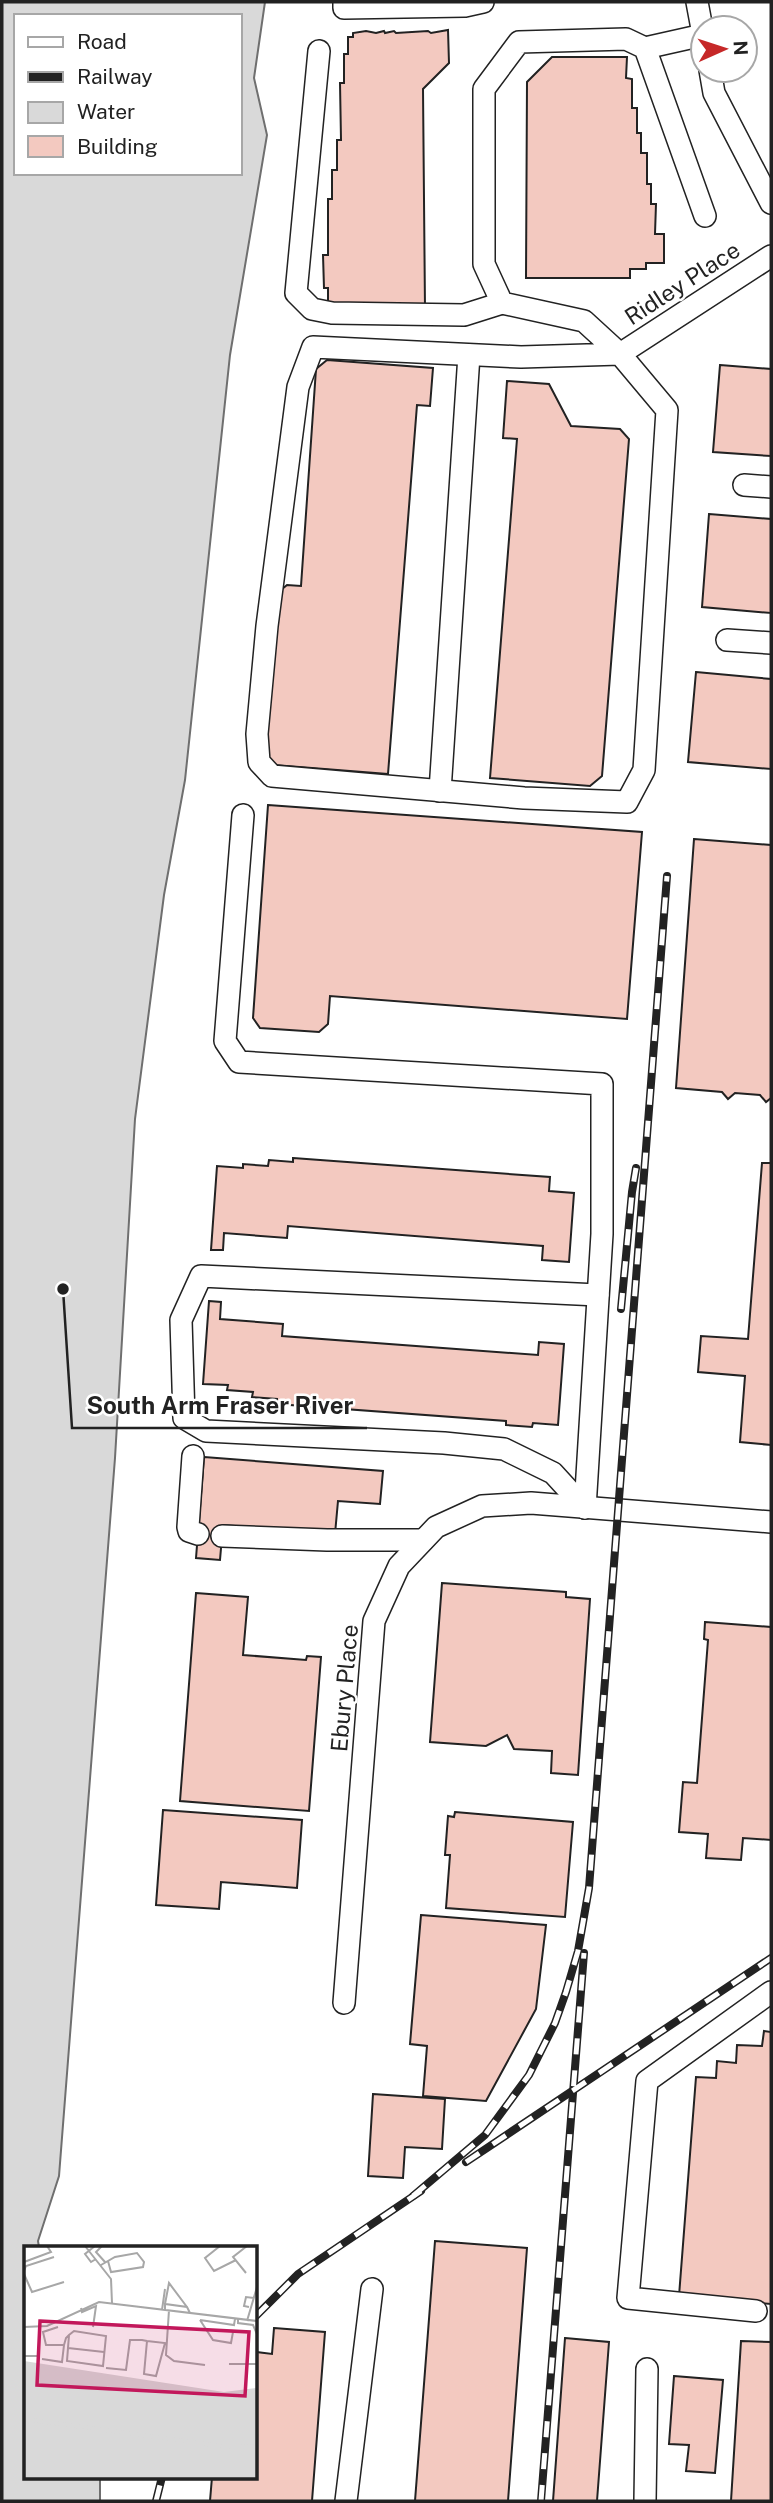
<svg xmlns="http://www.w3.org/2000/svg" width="773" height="2503" font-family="'Public Sans',sans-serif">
<rect width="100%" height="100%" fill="#fff"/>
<path fill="#d9d9d9" stroke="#6f6f6f" stroke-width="2" fill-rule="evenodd" d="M2,2H265L254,78L267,135L230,355L185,780L164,895L135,1119L115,1458L59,2176L38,2241L39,2247L26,2248V2477H100V2501H2ZM16,16H240V173H16Z"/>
<g fill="#f3c9c0" stroke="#222" stroke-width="2">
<path d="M448,30L449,63L423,89L425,309L328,310V288H324L323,255H328V199H332V170H337V140H341L340,83H344V54H348V37H353V33L366,31L376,33L384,31L385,33L394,31L396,33L428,31L431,33Z"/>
<path d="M552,57H627L626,78L632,79V108H637V133H641V153H647V184H651V204H656L655,234H664V263H646V269H630V278H526L527,82Z"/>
<path d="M327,360L433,368L430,406L417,405L388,774L274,765L265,753L276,594L287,585L301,586L316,369Z"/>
<path d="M720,365L771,369V456L713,452Z"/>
<path d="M507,381L549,384L571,426L620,429L629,439L602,776L590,786L490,778L517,439L503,438Z"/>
<path d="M709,514L771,519V613L702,607Z"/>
<path d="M696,672L771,679V769L688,762Z"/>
<path d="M268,805L642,832L627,1019L330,996L328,1024L319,1032L260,1028L253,1018Z"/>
<path d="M694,839L771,845V1098L766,1102L760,1095L735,1093L728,1099L722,1092L676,1088Z"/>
<path d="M293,1158L550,1177L549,1191L574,1193L569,1262L542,1260L543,1246L288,1226L287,1238L224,1233L223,1250H211L217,1166L243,1168V1164L268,1166L269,1160L293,1162Z"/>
<path d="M762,1163H771V1445L740,1442L745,1376L698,1372L701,1336L748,1339Z"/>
<path d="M209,1301L221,1302L220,1319L283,1324L282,1336L538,1355L539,1342L564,1344L558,1425L533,1423L532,1427L506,1425V1421L277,1404V1399L252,1397L253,1392L227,1390L228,1385L203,1384Z"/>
<path d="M204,1457L383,1471L380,1504L338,1501L335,1534L223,1525L220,1560L196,1558Z"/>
<path d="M442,1583L566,1592V1597L590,1599L578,1775L551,1773L552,1751L514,1749L507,1735L486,1746L430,1742Z"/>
<path d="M196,1593L248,1597L243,1655L306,1660L307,1656L321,1657L309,1811L180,1801Z"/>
<path d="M705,1622L771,1627V1840L743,1838L741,1860L706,1858L708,1834L679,1832L683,1782L697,1783L708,1640L704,1639Z"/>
<path d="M163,1810L302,1820L297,1888L221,1882L219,1909L156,1905Z"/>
<path d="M455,1812L573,1822L565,1917L446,1908L450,1855H445L448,1816L454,1817Z"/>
<path d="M421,1915L546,1925L536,2009L486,2101L423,2096L427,2046L410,2044Z"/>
<path d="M764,2031L771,2032V2304L679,2296L696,2077L716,2078L717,2061L736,2063L737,2045L762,2046Z"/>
<path d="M373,2094L445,2099L442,2149L405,2147L403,2178L368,2176Z"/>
<path d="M435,2241L527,2248L508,2501H415Z"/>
<path d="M274,2328L325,2332L312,2501H210L212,2477H256V2352L272,2354Z"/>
<path d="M565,2338L609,2342L597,2501H553Z"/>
<path d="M741,2341L771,2342V2501H731Z"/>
<path d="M674,2376L723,2380L715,2473L686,2471L689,2445L669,2444Z"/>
</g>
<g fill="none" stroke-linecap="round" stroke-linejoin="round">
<g stroke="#222" stroke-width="24">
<g id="minor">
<path d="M344,2V8L465,6L483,2"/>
<path d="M697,2L703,34"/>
<path d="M645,48L703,35"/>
<path d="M319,51L296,293L312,309L332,313L464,315L502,303"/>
<path d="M710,70L714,93L771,203"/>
<path d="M620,354L521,357L313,347L298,387L267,626L257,734L259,762L272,776L524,798L627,802L644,770L667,410L620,354L584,321L502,303L484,264V89L519,42L626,39L645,48L705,216"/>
<path d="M620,354L771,256"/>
<path d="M744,485L771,487"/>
<path d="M727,640L771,643"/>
<path d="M440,791L469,355"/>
<path d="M243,815L225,1041L239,1062L602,1084V1234L585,1508"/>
<path d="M193,1456L188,1527L189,1531L198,1534"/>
<path d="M585,1508L553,1473L504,1449L444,1443L206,1431L184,1418L181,1320L201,1276L598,1295"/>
<path d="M222,1536L327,1540H423"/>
<path d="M344,2003L374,1621L399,1566L436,1527L482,1506L531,1503L771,1522"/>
<path d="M756,2311L628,2298L647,2081L771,1992"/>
<path d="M346,2501L372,2289"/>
<path d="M645,2501L647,2369"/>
</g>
</g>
<use href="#minor" stroke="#fff" stroke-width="21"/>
<g stroke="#222" stroke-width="8">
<g id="rail">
<path d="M621,1309L632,1192L636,1168"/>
<path d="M466,2162L771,1958"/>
<path d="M413,2196L485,2135L529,2075L555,2023L566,1992L578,1951L589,1888L667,876"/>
<path d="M256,2316L298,2274L421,2191"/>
<path d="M156,2501L162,2477"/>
<path d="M541,2501L584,1953"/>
</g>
</g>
<use href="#rail" stroke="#fff" stroke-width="5" stroke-dasharray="16" stroke-linecap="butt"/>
</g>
<g text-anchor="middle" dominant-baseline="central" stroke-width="5" stroke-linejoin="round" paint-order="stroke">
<g font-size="23" fill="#222" stroke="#fff">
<text transform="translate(682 283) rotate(-33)">Ridley Place</text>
<text transform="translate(344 1688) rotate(-85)">Ebury Place</text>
</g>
</g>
<g transform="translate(24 2246)">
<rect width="233" height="233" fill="#fff"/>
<path d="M0,115L200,146L233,142V233H0Z" fill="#d9d9d9"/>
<path fill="none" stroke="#d9d9d9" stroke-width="3.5" d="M0,173L203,201L233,200"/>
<path fill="none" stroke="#a7a7a7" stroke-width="2" d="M61,0L87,33L88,57M71,0L61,8L67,16L72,13M78,0L72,6L81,16M196,0L181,12L190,25L212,14M0,16L27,6L23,0M77,19L91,11L113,7L120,16L119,21L87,26L84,15M0,25L2,20L30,11M222,27L209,11L223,0M0,28L8,46L40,36M141,58L145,37L163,61M225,61L220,60L222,51L230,52M57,62L58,66L72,60L69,81M138,64L141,43M141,64V58L163,61L166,67M145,64L142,109L150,115L181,119M214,73V77L229,79L233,88M176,74L189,94L207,97L209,86M176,74L210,79L211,73M223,75L233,41M0,81L23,80L75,56L233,75M34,81L19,86L22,99H40L42,92L45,89L50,85L82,90L79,120L43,115L45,89M44,102L80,106M0,110H15V82M18,113L38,116L40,99M205,118H233M82,122L102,124L106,94H118L123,95L141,97L132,130L120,128L123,95"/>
<path fill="#c2185b" fill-opacity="0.15" stroke="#c2185b" stroke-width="3.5" d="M16,75L225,86L221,150L13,139Z"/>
<rect width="233" height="233" fill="none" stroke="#222" stroke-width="3.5"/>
</g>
<path fill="none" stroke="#222" stroke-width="2.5" d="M63 1289L72 1428H367"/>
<circle fill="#222" stroke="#fff" stroke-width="2.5" cx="63" cy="1289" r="7"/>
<g font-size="24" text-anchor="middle" font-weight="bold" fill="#222" stroke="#fff" stroke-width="5" stroke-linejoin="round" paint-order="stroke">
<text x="220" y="1414">South Arm Fraser River</text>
</g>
<rect width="773" height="2503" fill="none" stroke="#222222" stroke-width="7"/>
<rect x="14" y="14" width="228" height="161" fill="#ffffff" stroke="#a7a7a7" stroke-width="2"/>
<rect x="28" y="37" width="35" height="10" fill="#ffffff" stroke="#a7a7a7" stroke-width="2"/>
<text x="77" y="49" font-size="21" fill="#222222">Road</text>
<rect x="28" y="72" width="35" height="10" fill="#222222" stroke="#a7a7a7" stroke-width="2"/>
<text x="77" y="84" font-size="21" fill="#222222">Railway</text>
<rect x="28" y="102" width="35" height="21" fill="#d9d9d9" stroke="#a7a7a7" stroke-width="2"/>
<text x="77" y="119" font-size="21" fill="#222222">Water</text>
<rect x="28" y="136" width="35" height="21" fill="#f3c9c0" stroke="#a7a7a7" stroke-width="2"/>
<text x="77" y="154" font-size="21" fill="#222222">Building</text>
<g transform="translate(724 49) rotate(87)"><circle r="33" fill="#ffffff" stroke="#a7a7a7" stroke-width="2"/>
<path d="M0-5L12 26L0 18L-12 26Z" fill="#c62828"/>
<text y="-10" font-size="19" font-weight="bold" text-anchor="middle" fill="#222222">N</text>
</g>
</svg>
